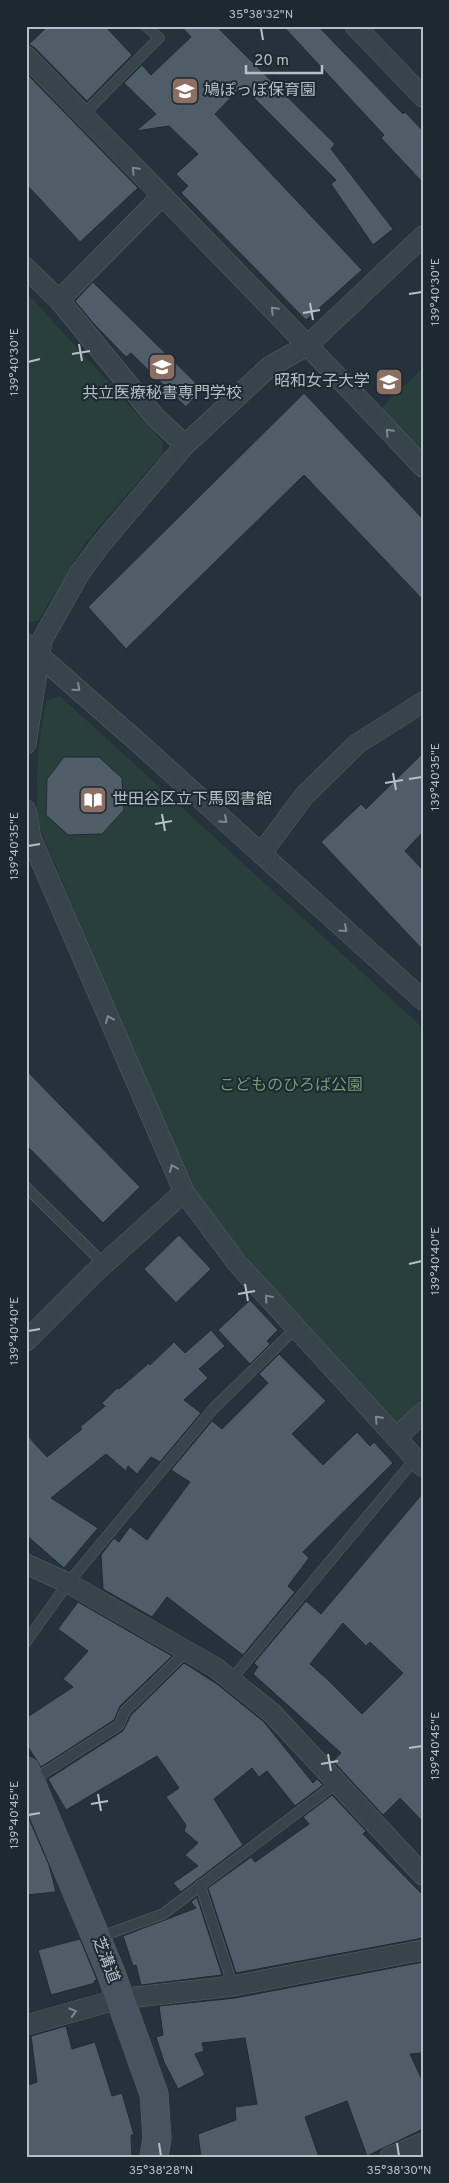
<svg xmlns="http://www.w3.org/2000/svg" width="449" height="2183" font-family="Overpass,'Noto Sans JP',sans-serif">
<rect width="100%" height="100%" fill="#25323b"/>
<g fill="#283f3c">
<path d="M26,292L162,441L163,453L85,543L38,621L26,623Z"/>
<path d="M423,368V453L380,409Z"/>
<path d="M60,696L423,1028V1397L397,1423L256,1269L191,1189L37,821C36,780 37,742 46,701Z"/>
</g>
<g fill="#4e5d67" stroke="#1f2b33" fill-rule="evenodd">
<path d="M48,26H105L132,55L87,101L35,48L29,44Z"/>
<path d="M181,26H216L233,43L335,144L331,149L393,229L373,245L331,184L336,180L242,86L215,114L362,270L306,320L181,193L188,186L176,174L198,154L169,126L136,131L156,114L124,83L142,65L151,75L191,37Z"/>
<path d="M283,26H318L403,114L405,112L423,131V183L381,138L384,135Z"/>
<path d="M26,73L138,188L80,242L26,184Z"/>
<path d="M93,282L202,389L186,407L131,353L126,357L94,324L75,301Z"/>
<path d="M304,393L423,519V600L304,475L126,649L88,607Z"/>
<path d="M423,753V832L405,851L423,870V950L321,842L361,804L366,809Z"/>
<path d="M64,757H99L122,778L124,810L102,834L68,835L46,815L47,779Z"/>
<path d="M26,1070L140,1187L103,1223L26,1145Z"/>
<path d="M179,1235L211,1269L176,1303L144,1269Z"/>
<path d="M250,1300L278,1330L267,1341L270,1344L250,1364L218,1330Z"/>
<path d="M211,1330L225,1346L199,1369L208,1378L184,1400L201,1413L160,1462L151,1457L137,1474L128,1466L126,1471L106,1454L51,1498L98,1528L64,1568L26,1535V1434L47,1457L82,1429L80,1427L105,1406L102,1403L117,1388L119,1389L149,1363L150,1365L174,1342L185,1353Z"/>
<path d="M279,1354L326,1401L292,1434L323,1465L357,1432L370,1446L374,1442L393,1463L303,1552L309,1558L288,1586L295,1592L243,1655L167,1597L152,1617L103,1589L101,1555L114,1538L119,1542L130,1527L147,1540L190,1482L171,1470L212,1421L222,1429L268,1383L259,1374Z"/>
<path d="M423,1493V1822L400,1798L383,1815L333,1761L341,1753L253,1674L258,1667L254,1663L306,1601L321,1614ZM343,1623L366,1646L370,1642L403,1673L362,1714L327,1679L310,1664Z"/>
<path d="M78,1602L172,1656L120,1706L114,1720L41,1767L26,1744V1718L73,1687L63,1679L88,1651L58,1629Z"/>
<path d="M184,1663L217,1684L264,1722L313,1783L317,1779L323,1785L295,1806L267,1771L259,1777L252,1768L214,1799L243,1845L181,1892L173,1883L198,1866L185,1855L198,1843L184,1831L186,1825L166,1797L179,1788L157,1756L66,1810L48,1779L123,1731L131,1715Z"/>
<path d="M332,1795L366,1831L363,1834L423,1895V1938L236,1973L208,1888L251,1857L255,1862L309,1824L303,1817Z"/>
<path d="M26,1812L49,1865L56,1892L26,1895Z"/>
<path d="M197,1897L222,1975L141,1985L136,1965L133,1966L123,1936L196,1908L191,1902Z"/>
<path d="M80,1939L97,1980L94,1981L95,1983L51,1995L38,1950Z"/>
<path d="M423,1962V2053L410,2054L423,2082V2129L367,2156L347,2101L305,2117L319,2157H201L198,2134L236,2120L235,2107L257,2104L245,2038L202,2043L204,2051L195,2054L205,2075L178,2089L164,2062L156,2037L163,2035L159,2006L235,1998Z"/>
<path d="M66,2026L72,2049L95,2042L112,2096L122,2093L134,2135H131L132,2157H26V2086L37,2082L31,2036Z"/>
</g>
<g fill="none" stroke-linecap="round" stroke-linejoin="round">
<g stroke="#56626a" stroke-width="11">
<g id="lane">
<path d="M83,115L159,38L146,26"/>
<path d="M26,1187L104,1264"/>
<path d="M26,1642L68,1583L213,1409L295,1329"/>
<path d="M231,1680L415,1459"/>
<path d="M33,1780L119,1725L125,1711L187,1651"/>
<path d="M200,1885L233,1986"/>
<path d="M97,1938L163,1914L337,1783"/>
</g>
</g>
<g stroke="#56626a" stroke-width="21">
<g id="street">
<path d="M355,26L423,97"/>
<path d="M26,56C159,193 293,328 423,467"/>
<path d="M26,268L59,300L155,417L185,445"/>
<path d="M59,300L161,197"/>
<path d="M26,644L140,744L423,1000"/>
<path d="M26,744L42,640L79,574L101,544L185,445L269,367L308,345L423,236"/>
<path d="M26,810L31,838L184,1192L237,1263L423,1467"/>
<path d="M261,854L304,796L357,744L423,702"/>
<path d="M26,1341L93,1274L184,1192"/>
<path d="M396,1438L423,1412"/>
<path d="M26,1564L68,1583L216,1668L272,1713L423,1875"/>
<path d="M26,2025L119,1999L233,1986L423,1950"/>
<path d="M390,2157L423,2143"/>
</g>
</g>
<g stroke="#56626a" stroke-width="29">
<path id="secondary" d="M26,1771L111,1973L154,2094L157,2138L154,2157"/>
</g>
<use href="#lane" stroke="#38444c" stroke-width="10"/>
<use href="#street" stroke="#38444c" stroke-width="20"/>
<use href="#secondary" stroke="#47545f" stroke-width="28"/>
</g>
<defs><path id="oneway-chevron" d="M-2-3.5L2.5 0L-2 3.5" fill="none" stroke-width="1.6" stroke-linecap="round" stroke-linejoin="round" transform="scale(1.25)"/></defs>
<g stroke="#7c8890">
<use href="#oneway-chevron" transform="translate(135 170) rotate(-134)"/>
<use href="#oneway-chevron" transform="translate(274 310) rotate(-135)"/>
<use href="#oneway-chevron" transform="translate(389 432) rotate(-133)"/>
<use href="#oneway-chevron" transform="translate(77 688) rotate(41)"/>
<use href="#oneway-chevron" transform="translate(224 820) rotate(42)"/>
<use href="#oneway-chevron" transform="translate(344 929) rotate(42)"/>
<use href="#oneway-chevron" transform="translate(109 1019) rotate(-113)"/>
<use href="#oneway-chevron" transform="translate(173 1168) rotate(-113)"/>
<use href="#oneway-chevron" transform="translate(268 1298) rotate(-131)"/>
<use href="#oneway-chevron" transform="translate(378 1419) rotate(-133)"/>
<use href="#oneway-chevron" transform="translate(73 2012) rotate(-16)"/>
</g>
<path fill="none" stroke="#b4bfc7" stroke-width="2" d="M261,28L263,40M409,294L422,292M310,303L313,320M303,313L320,310M79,344L82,361M72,354L90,351M28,362L40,359M393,773L396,790M409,779L422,777M385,783L403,780M162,814L165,831M155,824L172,821M28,846L40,844M409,1264L422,1261M245,1284L248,1301M238,1294L255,1291M28,1331L40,1329M409,1748L422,1746M328,1754L331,1771M321,1764L338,1761M98,1794L101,1811M91,1804L108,1801M28,1815L40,1813M159,2143L161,2156M397,2143L399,2156"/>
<defs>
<g id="school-square" transform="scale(1.4375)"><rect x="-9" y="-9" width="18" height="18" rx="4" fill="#8d6e63" stroke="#1d2931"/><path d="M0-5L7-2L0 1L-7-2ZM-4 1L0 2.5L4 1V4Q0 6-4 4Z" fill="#fff"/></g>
<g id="university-square" transform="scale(1.4375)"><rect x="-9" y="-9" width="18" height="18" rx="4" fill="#8d6e63" stroke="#1d2931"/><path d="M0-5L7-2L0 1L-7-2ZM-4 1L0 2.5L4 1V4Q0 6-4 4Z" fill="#fff"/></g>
<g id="library-square" transform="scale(1.4375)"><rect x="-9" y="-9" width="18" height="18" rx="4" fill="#8d6e63" stroke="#1d2931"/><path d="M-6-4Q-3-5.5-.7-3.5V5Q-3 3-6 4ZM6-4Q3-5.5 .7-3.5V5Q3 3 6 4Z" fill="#fff"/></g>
</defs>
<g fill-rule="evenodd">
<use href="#school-square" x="185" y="91"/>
<use href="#university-square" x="162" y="367"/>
<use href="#university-square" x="389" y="382"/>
<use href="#library-square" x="93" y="800"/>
</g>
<g text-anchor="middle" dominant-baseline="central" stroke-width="4" stroke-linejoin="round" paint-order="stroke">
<g font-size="16" fill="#b4bfc7" stroke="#1d2931" text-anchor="start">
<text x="204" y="91">鳩ぽっぽ保育園</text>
<text x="370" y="382" text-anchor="end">昭和女子大学</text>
<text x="162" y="394" text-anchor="middle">共立医療秘書専門学校</text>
<text x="112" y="800">世田谷区立下馬図書館</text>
</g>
<g font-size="16" fill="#739c76" stroke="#1d2931">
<text x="291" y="1086">こどものひろば公園</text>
</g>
<g font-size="16" fill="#b4bfc7" stroke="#1d2931">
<text transform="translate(105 1960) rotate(69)">芝溝道</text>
</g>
</g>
<rect width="449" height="2183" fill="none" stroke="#1d2931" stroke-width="55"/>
<path d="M246 65v8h76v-8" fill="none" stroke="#b4bfc7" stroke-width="2.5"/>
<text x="254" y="65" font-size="15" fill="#b4bfc7" stroke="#1d2931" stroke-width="4" paint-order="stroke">20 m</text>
<rect x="28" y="28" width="394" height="2128" fill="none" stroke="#b4bfc7" stroke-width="2"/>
<g font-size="12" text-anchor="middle" fill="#b4bfc7">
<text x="261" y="18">35°38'32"N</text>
<text transform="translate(435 292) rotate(-90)" y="4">139°40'30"E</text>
<text transform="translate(14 362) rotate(-90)" y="4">139°40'30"E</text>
<text transform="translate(435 777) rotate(-90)" y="4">139°40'35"E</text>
<text transform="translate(14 846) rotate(-90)" y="4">139°40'35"E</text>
<text transform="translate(435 1261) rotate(-90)" y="4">139°40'40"E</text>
<text transform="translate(14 1331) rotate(-90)" y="4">139°40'40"E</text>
<text transform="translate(435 1746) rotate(-90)" y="4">139°40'45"E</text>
<text transform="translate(14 1815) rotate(-90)" y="4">139°40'45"E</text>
<text x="161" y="2174">35°38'28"N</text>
<text x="399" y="2174">35°38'30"N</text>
</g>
</svg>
